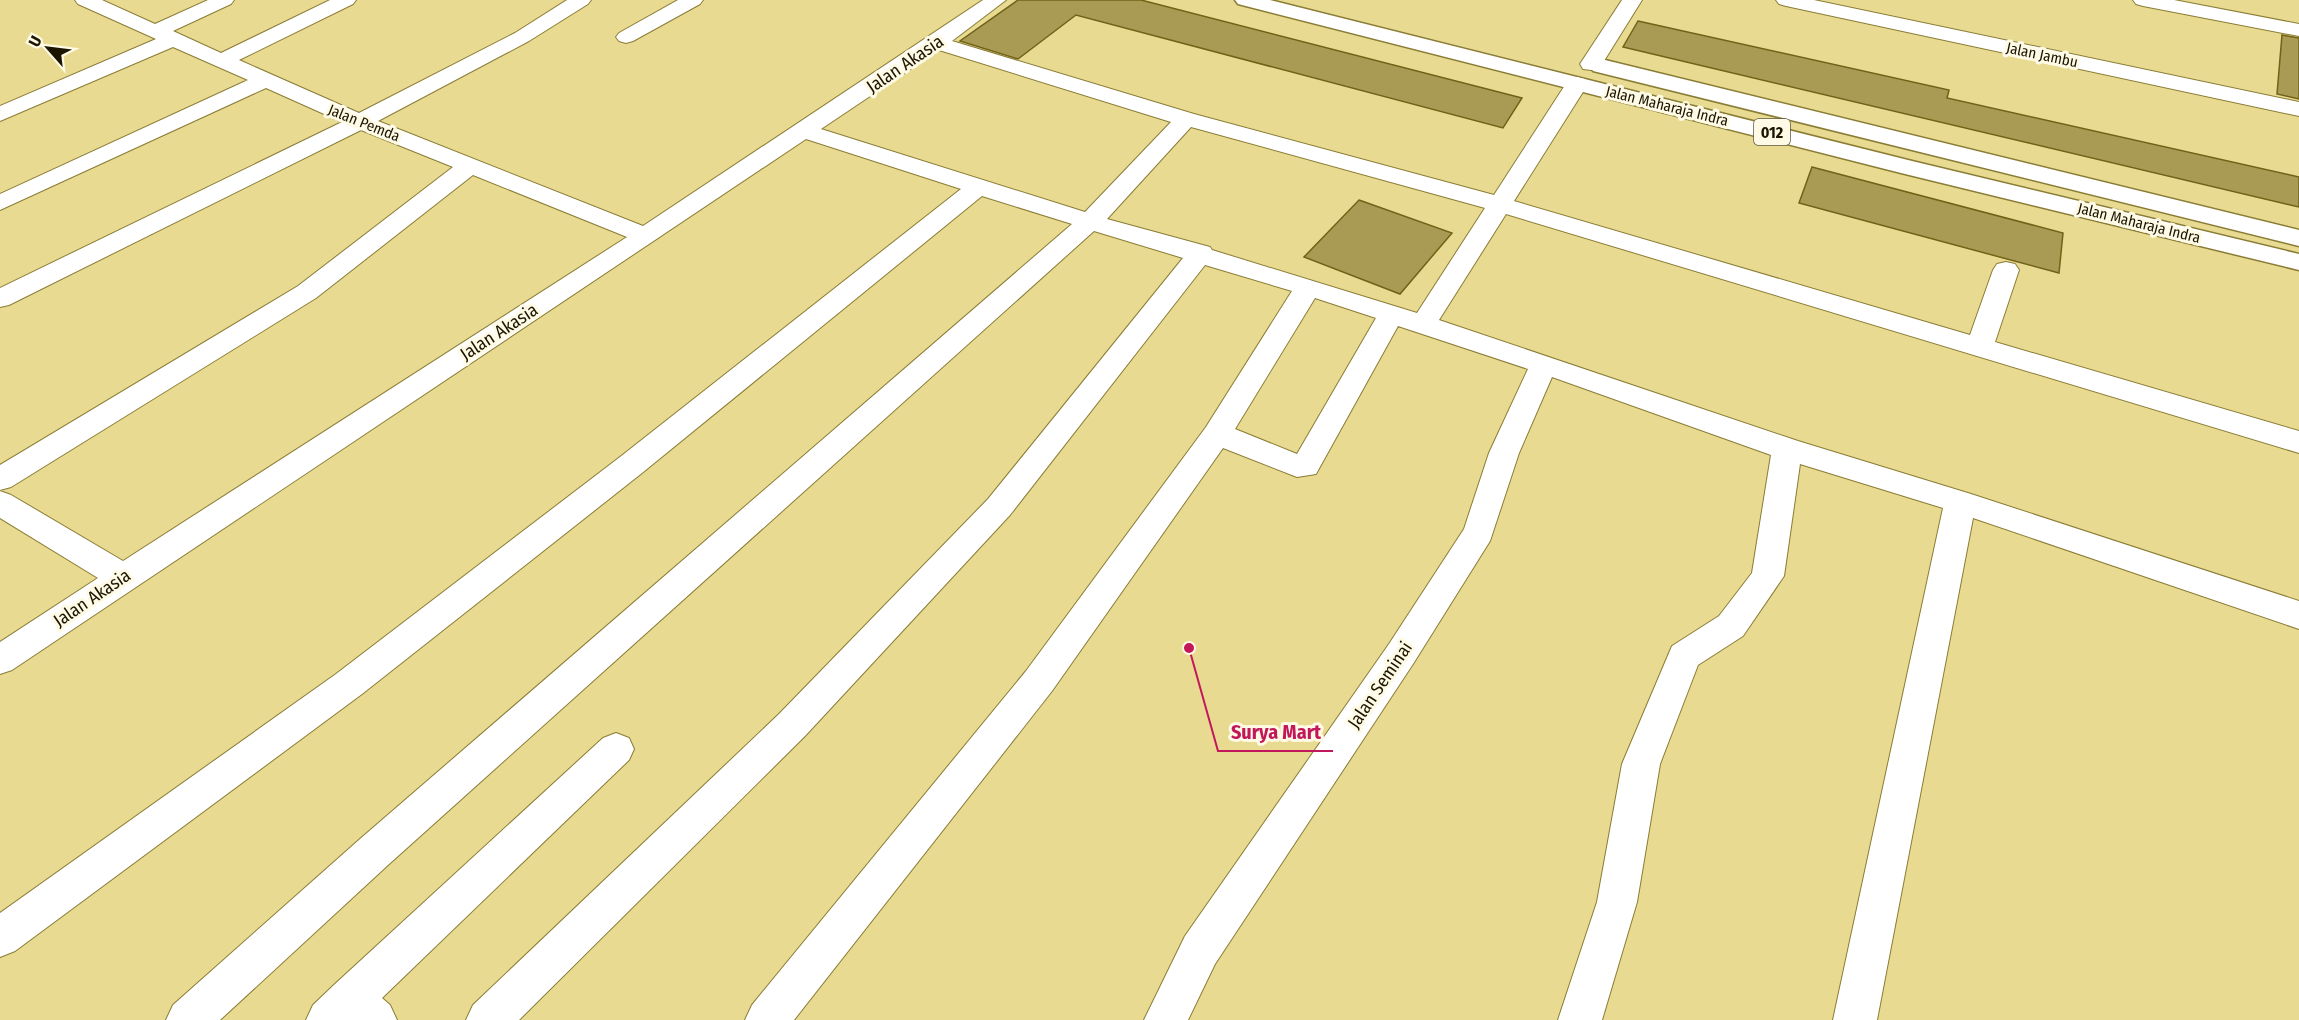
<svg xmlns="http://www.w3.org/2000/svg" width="2299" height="1020" font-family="'Fira Sans Condensed',sans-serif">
<rect width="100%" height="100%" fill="#e8da91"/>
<g fill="#a99b54" stroke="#706317" stroke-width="1.5">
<path d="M1018,0H1141L1522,98L1503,128L1076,15L1018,59L960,41Z"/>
<path d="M1638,21L1949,90L1947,98L2299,177V207L1623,47Z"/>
<path d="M2282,35L2299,38V99L2277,94Z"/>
<path d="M1812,167L2063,233L2059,273L1799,203Z"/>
<path d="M1359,200L1452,233L1400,294L1304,257Z"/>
</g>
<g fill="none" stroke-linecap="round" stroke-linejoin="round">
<g stroke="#8a7c35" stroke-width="2">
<g id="minor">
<path d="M75,0H102L155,24L208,0H234L231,4L173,31L221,53L330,0H356L353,4L239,60L359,113L515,33L567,0H591L588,4L529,41L378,121L643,226L983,0H1006L952,41L1194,114L1494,195L1569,79L1577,77L1585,79L1588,84L1514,201L1970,335L1993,270L1997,264L2006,262L2015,264L2019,270L1995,342L2299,431V453L1506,214L1439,320L1798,441L1971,494L2299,601V629L1973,518L1877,1020H1833L1943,508L1800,464L1784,576L1743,636L1698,665L1660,764L1637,902L1602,1020H1558L1597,902L1622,764L1672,646L1719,616L1752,573L1771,455L1552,377L1519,453L1490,541L1413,664L1215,964L1188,1020H1144L1185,936L1389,644L1464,529L1489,453L1528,369L1398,326L1316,474L1297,477L1223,448L1052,691L794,1020H745L752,1005L1026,671L1206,427L1292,291L1205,265L1010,515L805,736L519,1020H466L473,1005L779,714L988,499L1183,258L1094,231L388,865L220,1020H166L173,1005L360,839L1072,224L982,196L642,473L362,694L15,951L0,957V913L336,674L620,457L961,189L806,139L12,670L0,674V642L98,578L0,518V491L11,495L123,561L627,237L473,175L316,298L11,487L0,490V465L298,286L453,167L361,130L9,305L0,307V288L342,122L266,88L0,210V194L248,80L173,47L0,121V106L156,39L78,4ZM939,50L1171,122L1085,212L821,129ZM1191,127L1485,208L1417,313L1212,250L1210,247L1107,219ZM1315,298L1376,318L1297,454L1235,429Z"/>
<path d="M678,0H703L700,4L633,41L626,43L619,41L616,37L619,33Z"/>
<path d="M1622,0H1642L1599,69L1591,70L1583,69L1580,64Z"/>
<path d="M1776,0H1814L2299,102V116L1786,6L1779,4Z"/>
<path d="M2133,0H2174L2299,24V36L2143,6L2136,4Z"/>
<path d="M616,733L629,738L634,749L629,760L382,998L390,1005L397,1020H306L313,1005L335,984L603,738Z"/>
</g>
</g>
<g stroke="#8a7c35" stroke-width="3">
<g id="highway">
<path d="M1235,0H1270L1912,161L2299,254V270L1901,173L1238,4Z"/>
<path d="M1601,59L2299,230V246L1593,71L1590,66L1593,61Z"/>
</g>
</g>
<use href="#minor" fill="#fff" fill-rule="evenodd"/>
<use href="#highway" fill="#fff" fill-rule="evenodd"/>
</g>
<g text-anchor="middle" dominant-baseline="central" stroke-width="6" stroke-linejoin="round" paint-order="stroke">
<g font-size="15" fill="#1b1500" stroke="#fefae5">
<text transform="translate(2042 55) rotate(12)">Jalan Jambu</text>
<text transform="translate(1667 106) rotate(14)">Jalan Maharaja Indra</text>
<text transform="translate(364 123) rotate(22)">Jalan Pemda</text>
<text transform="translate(2139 223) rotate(14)">Jalan Maharaja Indra</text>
</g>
<rect fill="#fefae5" stroke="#5f5a45" stroke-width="1.5" x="1754" y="119" width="36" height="26" rx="4.5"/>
<g font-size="16" font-weight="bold" fill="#1b1500">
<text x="1772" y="132">012</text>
</g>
<g font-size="18" fill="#1b1500" stroke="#fefae5">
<text transform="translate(905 64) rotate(-34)">Jalan Akasia</text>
<text transform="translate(499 332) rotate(-33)">Jalan Akasia</text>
<text transform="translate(92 598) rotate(-34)">Jalan Akasia</text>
<text transform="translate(1380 685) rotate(-56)">Jalan Seminai</text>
</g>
</g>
<path fill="none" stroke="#c2185b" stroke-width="2" d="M1189 648L1218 751H1333"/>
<circle fill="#c2185b" stroke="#fefae5" stroke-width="2" cx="1189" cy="648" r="6"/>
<g font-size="20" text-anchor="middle" font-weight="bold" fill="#c2185b" stroke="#fefae5" stroke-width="6" stroke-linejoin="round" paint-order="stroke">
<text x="1276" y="739">Surya Mart</text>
</g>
<g transform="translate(48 48) rotate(298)" stroke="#fefae5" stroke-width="4.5" paint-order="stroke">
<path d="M0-4.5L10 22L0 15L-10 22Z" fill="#1b1500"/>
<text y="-9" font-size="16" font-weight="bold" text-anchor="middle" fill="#1b1500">U</text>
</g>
</svg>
